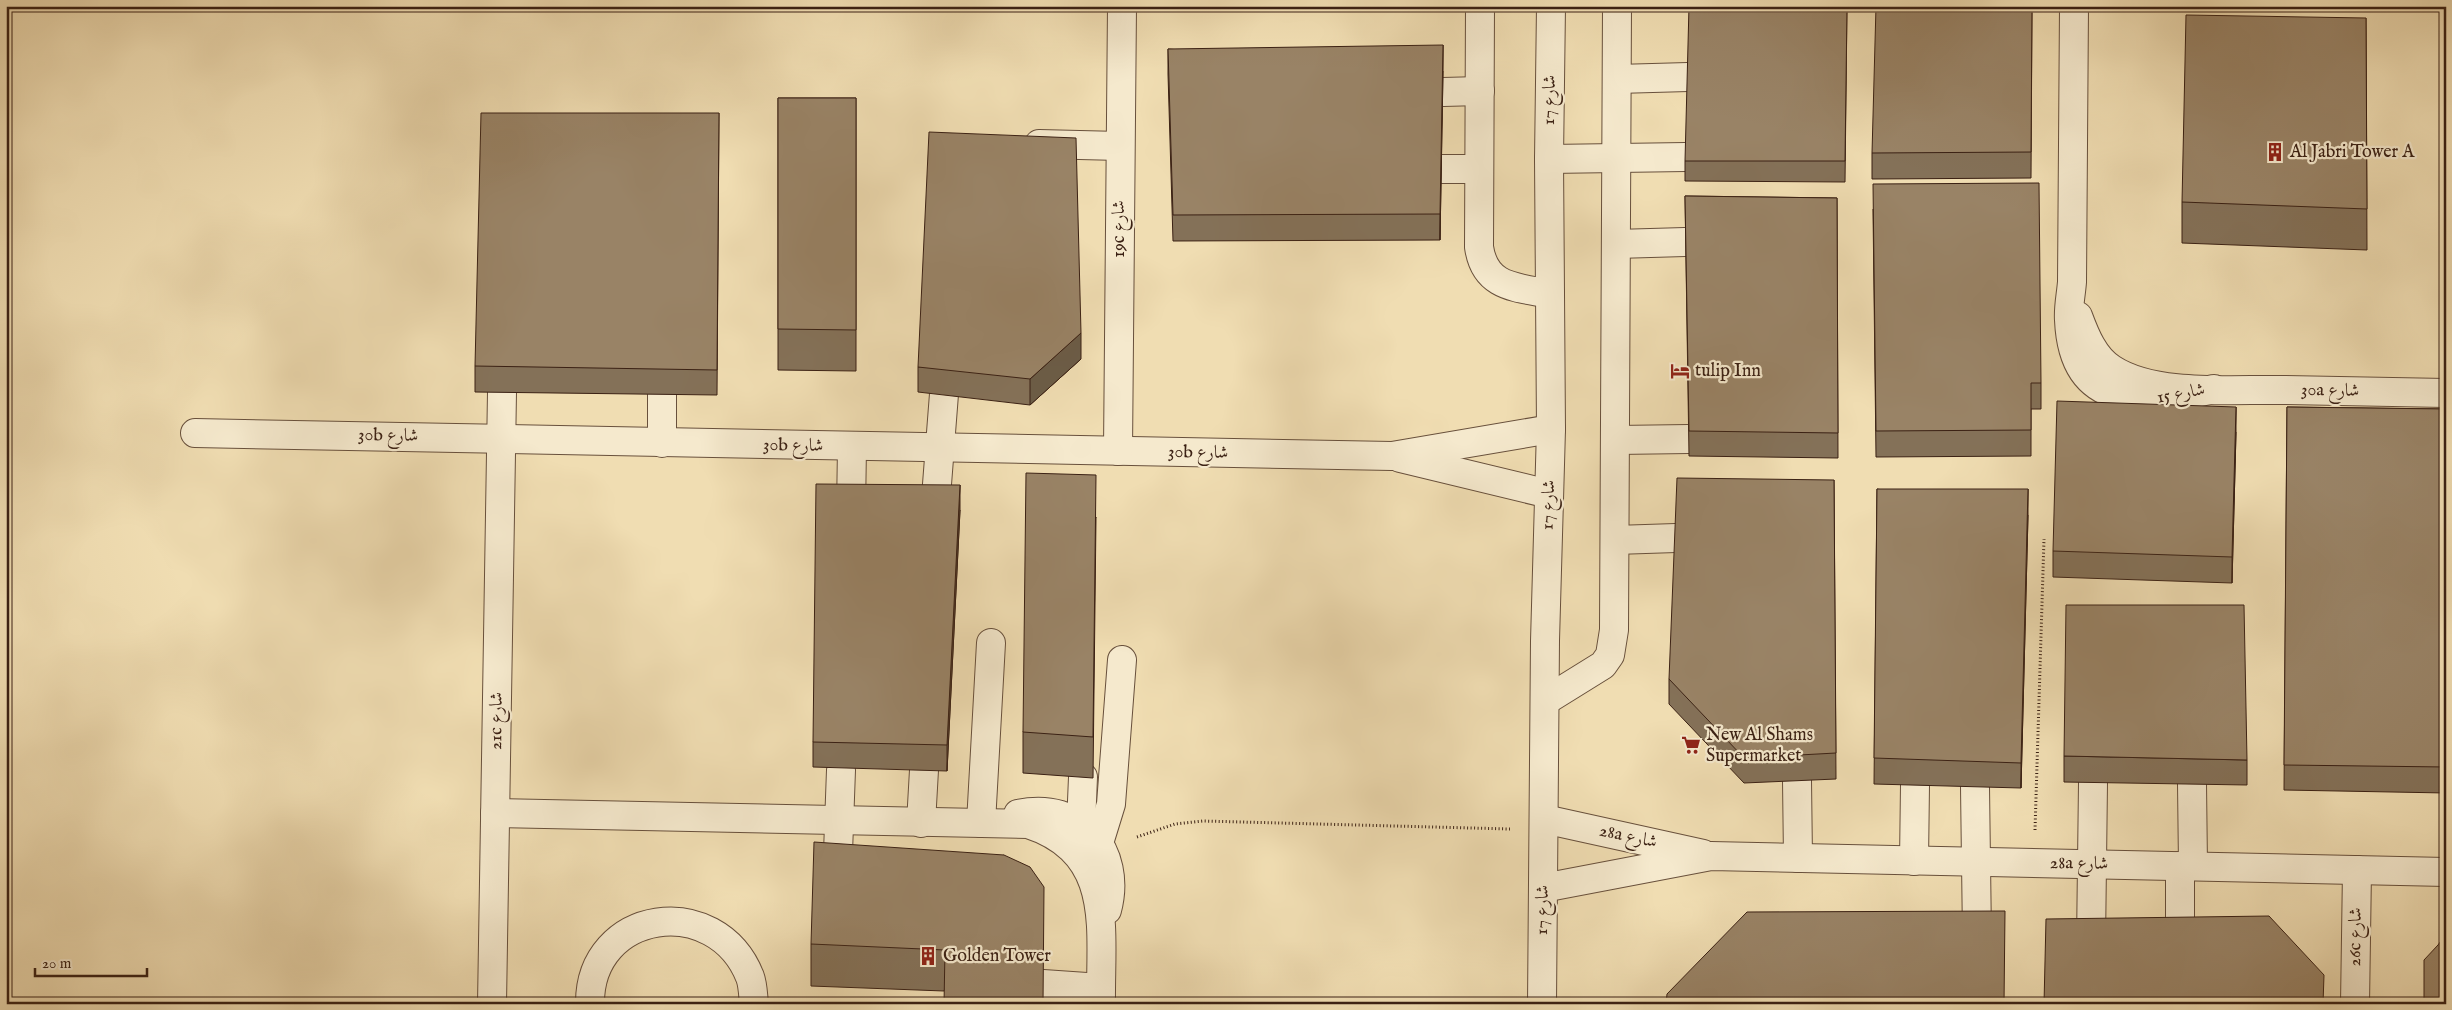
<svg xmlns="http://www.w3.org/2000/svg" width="2452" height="1010" font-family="'IM FELL English',Amiri,serif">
<rect width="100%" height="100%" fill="#f0ddb2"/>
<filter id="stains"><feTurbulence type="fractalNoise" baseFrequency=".004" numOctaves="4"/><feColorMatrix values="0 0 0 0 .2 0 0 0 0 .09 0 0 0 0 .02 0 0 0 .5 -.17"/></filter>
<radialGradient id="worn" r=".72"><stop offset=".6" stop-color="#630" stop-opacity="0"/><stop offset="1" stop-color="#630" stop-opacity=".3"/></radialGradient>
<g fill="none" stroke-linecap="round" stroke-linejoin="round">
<g stroke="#68503c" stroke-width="30">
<g id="minor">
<path d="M1480,6L1479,247C1485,288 1516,287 1550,294"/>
<path d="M2074,6L2072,282C2071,295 2068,308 2069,320C2073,413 2147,404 2214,389"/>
<path d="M1617,79L1688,77"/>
<path d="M1443,92L1480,91"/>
<path d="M1039,144L1120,146"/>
<path d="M1549,159L1686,157"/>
<path d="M1442,169H1479"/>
<path d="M1616,244L1685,242"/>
<path d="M2078,316C2085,335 2094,358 2112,369C2155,397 2233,389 2283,390C2337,391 2391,392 2446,393"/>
<path d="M195,433L1392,456L1551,429"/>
<path d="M1616,440L1689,439"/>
<path d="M662,443V395"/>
<path d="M1118,451L1122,6"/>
<path d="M1400,458L1549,494"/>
<path d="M851,510L852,447"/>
<path d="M935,510L944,394"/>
<path d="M1615,540L1676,538"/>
<path d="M1545,701L1603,665L1610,655L1614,630L1617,6"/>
<path d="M1797,781L1798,858"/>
<path d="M2192,784L2193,866"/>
<path d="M1975,787L1977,937"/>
<path d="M495,813L1028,824C1116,853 1100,928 1101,1004"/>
<path d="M1018,814C1080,800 1123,851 1107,910"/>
<path d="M1544,819L1703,854"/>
<path d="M921,823L924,770"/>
<path d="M981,823L991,643"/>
<path d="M1081,825L1083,777"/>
<path d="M1099,843L1111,804L1122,660"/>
<path d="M1914,861L1915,785"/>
<path d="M837,880L841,770"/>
<path d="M1543,888L1711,856L2446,872"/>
<path d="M2091,943L2093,783"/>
<path d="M2180,943V866"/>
<path d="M1043,984L1101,988"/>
<path d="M492,1004L502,392"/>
<path d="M590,1004C589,909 716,891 750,977C753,985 753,995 754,1004"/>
<path d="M1542,1004L1545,641L1551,429L1549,159L1551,6"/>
<path d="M2355,1004L2357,870"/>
</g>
</g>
<g stroke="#3b2114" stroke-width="3" stroke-dasharray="1 2.5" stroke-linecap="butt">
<path d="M2035,830L2044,539"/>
<path d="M1137,837L1175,824L1203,821L1510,829"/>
</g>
<use href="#minor" stroke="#f5e9cd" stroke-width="28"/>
</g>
<g fill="#847158" stroke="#3b2114">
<path d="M1847,6L1845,182L1685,181V161Z"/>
<path d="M2032,6L2031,178L1872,179V153Z"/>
<path d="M2366,18L2367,250L2182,243V202Z"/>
<path d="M1168,49L1443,71L1440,240L1173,241L1168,74Z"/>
<path d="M778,98H856V371L778,370Z"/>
<path d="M719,113L717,395L475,392V366Z"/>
<path d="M1685,196L1837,198L1838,458L1689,456Z"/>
<path d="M1873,209L2041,383V409H2031V456L1876,457Z"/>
<path d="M1081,359L1030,405L918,392V367Z"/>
<path d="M2287,407L2446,409V793L2284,790Z"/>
<path d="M2236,432L2232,583L2053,577V551Z"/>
<path d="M1834,480L1836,779L1744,783L1669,704V679Z"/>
<path d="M1877,489L2028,515L2021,788L1874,784Z"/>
<path d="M960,510L947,771L813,767V742Z"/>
<path d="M1096,517L1093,778L1023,773V732Z"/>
<path d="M2064,756L2247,760V785L2064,782Z"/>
<path d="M1004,855L944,991L811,986V944Z"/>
</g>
<g fill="#6b5c47" stroke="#3b2114">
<path d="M1443,45V71L1440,240V214Z"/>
<path d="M1081,333V359L1030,405V379Z"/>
<path d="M2236,407V432L2232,583V557Z"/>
<path d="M960,485V510L947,771V745Z"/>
<path d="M2028,489V515L2021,788V763Z"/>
</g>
<g fill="#998366" stroke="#3b2114">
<path d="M1689,6H1847L1845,161H1685Z"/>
<path d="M1876,6H2032L2031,152L1872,153Z"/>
<path d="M2186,15L2366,18L2367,209L2182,202Z"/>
<path d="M1443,45L1440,214L1173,215L1168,49Z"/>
<path d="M778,98H856V330L778,329Z"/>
<path d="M481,113H719L717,370L475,366Z"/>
<path d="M929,132L1076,138L1081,333L1030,379L918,367Z"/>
<path d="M2039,183L2041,383H2031V430L1876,431L1873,184Z"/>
<path d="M1685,196L1837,198L1838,433L1689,431Z"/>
<path d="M2057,401L2236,407L2232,557L2053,551Z"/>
<path d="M2287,407L2446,409V767L2284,765Z"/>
<path d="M1026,473L1096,475L1093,737L1023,732Z"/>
<path d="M1677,478L1834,480L1836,753L1744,758L1669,679Z"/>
<path d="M816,484L960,485L947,745L813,742Z"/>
<path d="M1877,489H2028L2021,763L1874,758Z"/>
<path d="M2066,605H2244L2247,760L2064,756Z"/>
<path d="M814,842L1004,855L1030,867L1044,887L1043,1004H944L945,950L811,944Z"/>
<path d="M2005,911L2004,1004H1666L1667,994L1747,912Z"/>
<path d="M2269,916L2324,975L2323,1004H2044L2046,919Z"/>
<path d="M2446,934V1004H2424V960L2438,945Z"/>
</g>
<defs>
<g id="building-bare" transform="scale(1.5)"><path d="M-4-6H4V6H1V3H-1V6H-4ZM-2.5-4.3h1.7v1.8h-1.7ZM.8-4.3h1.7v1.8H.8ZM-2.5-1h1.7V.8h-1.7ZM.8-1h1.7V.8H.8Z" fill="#8f2418" stroke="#f5e9cd" stroke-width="2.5" paint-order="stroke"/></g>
<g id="hotel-bare" transform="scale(1.5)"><path d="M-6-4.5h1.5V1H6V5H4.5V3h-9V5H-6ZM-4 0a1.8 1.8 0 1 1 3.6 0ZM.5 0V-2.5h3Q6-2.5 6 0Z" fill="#8f2418" stroke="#f5e9cd" stroke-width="2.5" paint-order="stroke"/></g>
<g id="supermarket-bare" transform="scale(1.5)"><path d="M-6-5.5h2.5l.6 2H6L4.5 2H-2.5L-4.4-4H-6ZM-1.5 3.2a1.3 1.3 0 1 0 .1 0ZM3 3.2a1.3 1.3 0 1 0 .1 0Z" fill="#8f2418" stroke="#f5e9cd" stroke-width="2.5" paint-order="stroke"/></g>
</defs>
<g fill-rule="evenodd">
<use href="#building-bare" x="2275" y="152"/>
<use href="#hotel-bare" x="1680" y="371"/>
<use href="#supermarket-bare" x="1691" y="745"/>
<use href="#building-bare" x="928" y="956"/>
</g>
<g text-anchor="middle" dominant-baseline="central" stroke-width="4.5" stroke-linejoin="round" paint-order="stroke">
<g font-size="18" fill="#3b2114" stroke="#f5e9cd">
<text transform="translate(1550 100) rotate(-89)">شارع 17</text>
<text transform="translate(1119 229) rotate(-90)">19c شارع</text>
<text transform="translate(2330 391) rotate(1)">30a شارع</text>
<text transform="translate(2181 394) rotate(-10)">شارع 15</text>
<text transform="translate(388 436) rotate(1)">30b شارع</text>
<text transform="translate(793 446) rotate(1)">30b شارع</text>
<text transform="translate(1198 453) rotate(1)">30b شارع</text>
<text transform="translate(1549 505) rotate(-88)">شارع 17</text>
<text transform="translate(497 721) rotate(-89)">21c شارع</text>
<text transform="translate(1628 837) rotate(12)">28a شارع</text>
<text transform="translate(2079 864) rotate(1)">28a شارع</text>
<text transform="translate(1543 910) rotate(-89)">شارع 17</text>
<text transform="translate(2356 937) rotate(-89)">26c شارع</text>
</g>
<g font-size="18" fill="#3b2114" stroke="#f5e9cd" text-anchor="start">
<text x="2290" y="152">Al Jabri Tower A</text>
<text x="1695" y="371">tulip Inn</text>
<text x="1706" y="735">New Al Shams<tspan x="1706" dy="21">Supermarket</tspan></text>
<text x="943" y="956">Golden Tower</text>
</g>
</g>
<rect width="2452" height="1010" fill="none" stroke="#f0ddb2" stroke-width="25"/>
<rect x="8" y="8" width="2437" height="995" fill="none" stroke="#3b2114" stroke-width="2.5"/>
<rect x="12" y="12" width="2427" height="985" fill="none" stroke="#3b2114"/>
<path d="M35 968v8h112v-8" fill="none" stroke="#3b2114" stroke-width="2.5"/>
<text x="42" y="968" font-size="15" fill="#3b2114" stroke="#f5e9cd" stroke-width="4" paint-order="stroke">20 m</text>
<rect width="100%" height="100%" filter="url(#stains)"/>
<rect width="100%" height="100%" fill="url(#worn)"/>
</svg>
